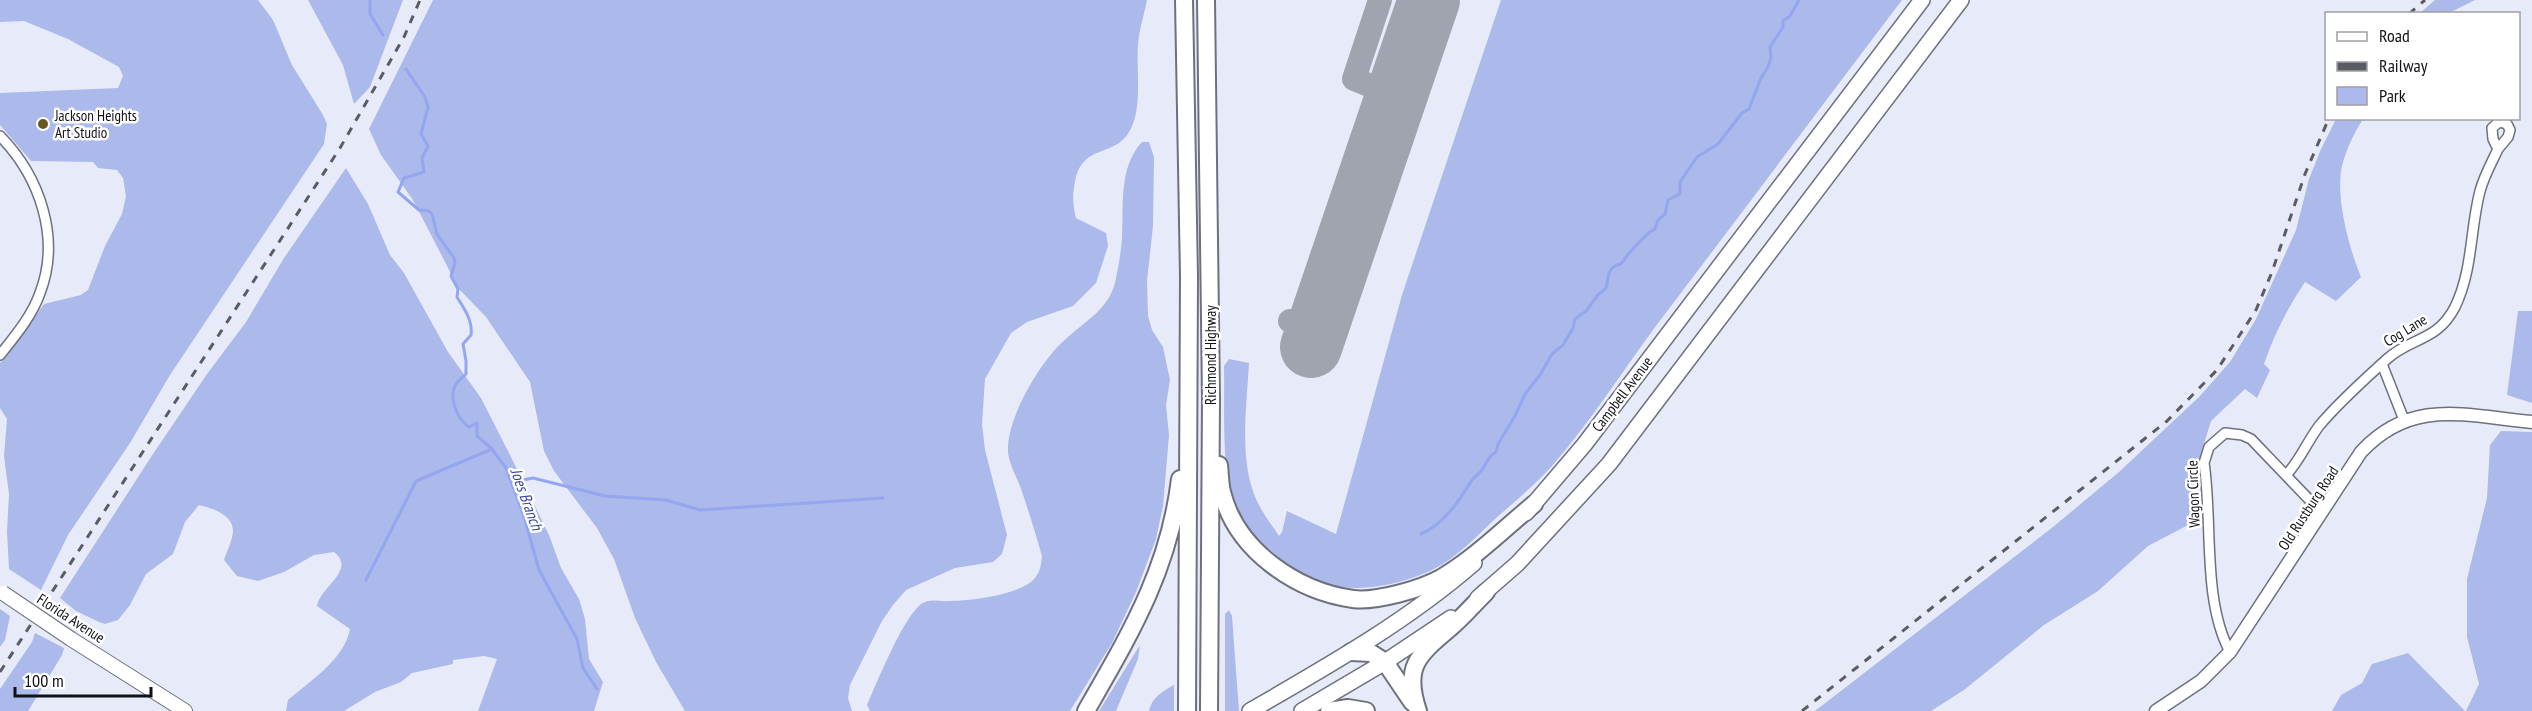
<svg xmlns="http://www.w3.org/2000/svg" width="2532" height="711" font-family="'PT Sans Narrow',sans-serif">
<rect width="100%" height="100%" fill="#e7ebf9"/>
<g fill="#abb9eb">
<path d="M0,0H258L273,20L292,65L323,115L327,124L324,144L170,375L130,443L68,535L41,590L9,569L7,532L9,494L4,456L7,419L0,408V363L44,304L81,295L88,290L105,246L122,214L126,196L123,178L117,170L98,168L93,162L31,161L0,125V93L118,88L123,76L119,67L68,39L24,21L0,22Z"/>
<path d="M308,0H403L370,87L354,104L343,65Z"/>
<path d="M433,0H1147C1144,15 1139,30 1138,45C1136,71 1143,110 1129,132C1114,158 1082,143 1075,182C1072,195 1073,206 1076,218L1106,233L1108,246L1096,283L1073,306L1027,322L1011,333L985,379L982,424L985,450L1007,535L1002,554L993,562L955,568L906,590L893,605L882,621L850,685L848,698L852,711H685L656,662L635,618L614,559L597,528L554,471L544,451L530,382L486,317L459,289L413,200L381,155L369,129Z"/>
<path d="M1501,0H1902C1821,107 1740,215 1659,322C1623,370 1592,420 1552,466C1535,485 1514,502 1495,519C1477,536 1456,558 1434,569C1395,588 1339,598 1300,573C1272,554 1245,532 1233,500C1221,469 1225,401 1224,366L1229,359L1249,363C1247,401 1240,451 1252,488C1257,506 1269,521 1279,536L1282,532L1287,511L1336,534L1402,295Z"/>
<path d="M2435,0H2475L2449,13H2420Z"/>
<path d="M2336,119H2363C2354,133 2346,150 2342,166C2335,197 2349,248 2361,277L2336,301L2305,282C2288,307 2274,335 2264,364L2270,370L2257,398L2245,389L2211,421L2192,482L2199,501L2192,523L2148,546L2098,591L2044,625L1964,690L1931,711H1815L2053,527L2119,472L2199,397L2230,362L2256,319L2296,230L2309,179L2321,149Z"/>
<path d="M1142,142H1149L1154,157L1153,226L1147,281L1148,316L1152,330L1163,347L1170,380L1166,405L1169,435L1163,506L1156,539L1136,592L1112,643L1070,711H870L867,705C877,682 903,618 921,604C930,598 939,602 948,601C970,601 1021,595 1035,578C1041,571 1041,563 1042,556C1035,532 1028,509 1020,486C1016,476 1009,463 1008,452C1006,418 1042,358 1068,337C1087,320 1108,309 1115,283C1118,269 1121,253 1122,238C1124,206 1118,168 1142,142Z"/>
<path d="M346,168L368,204L390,255L404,273L448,352L481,398L510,455L549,535L561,568L579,599L585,619L589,659L603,682L594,711H478L497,659L484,656L453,660V664L412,673L401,682L375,692L344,711H286L288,700C310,681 344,660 350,629L317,606C320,587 357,570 334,552L314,555L284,572L258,581L237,576L224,560C227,551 232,541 233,532C234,515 212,508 199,505L185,522L173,554L146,574L130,605L118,620L105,624L99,622L76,611L60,598L151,457L207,374L246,322L284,258Z"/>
<path d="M2518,311H2532V403L2507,395Z"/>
<path d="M2501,431L2532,432V711H2466L2479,684L2467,637V579L2487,498L2490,445Z"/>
<path d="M0,609L10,616L5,640L0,647Z"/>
<path d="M1229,610L1232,616L1239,711H1225V614Z"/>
<path d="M35,633L64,648L62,655L28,711H0V689L32,642Z"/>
<path d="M1140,645L1138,659L1116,711H1099Z"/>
<path d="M2408,653L2465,711H2332L2341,695L2362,683L2372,664Z"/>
<path d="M1174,685V711H1149C1151,698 1163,691 1174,685Z"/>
</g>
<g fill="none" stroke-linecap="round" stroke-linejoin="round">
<g stroke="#94a6ef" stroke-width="3">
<path d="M370,0V14L383,35"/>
<path d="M406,69L425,97L428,107L421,134L428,146L422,158L424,172L404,178L398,192L419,210L429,211L432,214L437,234L454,258L455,263L451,276L458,289L457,297C464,308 473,321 471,335L463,344L466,361V374C463,377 458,381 456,384C448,397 457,419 469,427L477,423V436L491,448L506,468L524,516L539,570L577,639L583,668L597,689"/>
<path d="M512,480L513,482L533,478L605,496L666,500L700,510L883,498"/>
<path d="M1421,534C1444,524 1459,501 1472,480C1475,476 1479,474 1482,470C1488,462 1487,457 1496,452L1498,444L1515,416L1525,394L1540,375L1552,354L1563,345L1573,328L1575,319L1586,311L1598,295L1606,288C1609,278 1606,267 1621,264C1626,256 1647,232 1655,229L1658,220L1665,214L1668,200L1680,194V182L1697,157L1718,144L1742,113L1749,109L1761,78L1767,69L1771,58L1770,47L1783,27V21L1790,16L1799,0"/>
<path d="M366,580L416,481L492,449"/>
</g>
<g stroke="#a0a4ae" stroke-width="24">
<path d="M1380,0L1354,79L1396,96"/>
<path d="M1290,321L1316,331"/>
</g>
<path stroke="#a0a4ae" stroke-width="62" d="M1311,347L1429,0"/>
<g stroke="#6e717d" stroke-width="12">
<g id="minor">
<path d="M0,136C40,177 61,238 40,293C32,316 15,336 0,355"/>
<path d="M2382,364L2404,420"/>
<path d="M2286,475C2299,462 2307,442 2319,426C2339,402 2364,380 2387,359C2411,337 2437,342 2455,307C2473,270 2470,229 2480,191C2484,176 2492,162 2498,149L2493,139L2492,128L2499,122L2507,124L2510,130L2508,137L2498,149"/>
<path d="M2230,652C2202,600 2213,522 2204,463L2209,447L2225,433L2242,435L2251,439L2322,513"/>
</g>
</g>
<g stroke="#6e717d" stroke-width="15">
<path id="tertiary" d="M2156,711L2201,681L2230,652L2361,452C2412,397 2466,416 2532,422"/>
</g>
<g stroke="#6e717d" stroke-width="16">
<path id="secondary" d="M71,639L185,711"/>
</g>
<g stroke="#6e717d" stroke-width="18">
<g id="trunk">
<path d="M1526,513L1584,445L1922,0"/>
<path d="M1478,598L1517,564L1609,464L1961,0"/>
<path d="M1250,711C1328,666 1406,622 1474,563"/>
<path d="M1302,711L1385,662L1451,618"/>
</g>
</g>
<g stroke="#6e717d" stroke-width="20">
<g id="motorway">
<path d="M1184,0L1189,276L1187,711"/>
<path d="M1206,0L1211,400L1209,711"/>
<path d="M1219,465C1220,474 1220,484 1222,492C1236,550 1296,591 1353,599C1376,602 1421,589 1441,578C1475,558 1505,528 1534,504"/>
<path d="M1351,652L1371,653L1385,662L1412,702"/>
<path d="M1086,711C1130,634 1169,570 1180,479"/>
<path d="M1329,711L1348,708L1366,711"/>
<path d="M1418,711C1403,667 1418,655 1450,628C1463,617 1474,604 1486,592"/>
</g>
</g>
<use href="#minor" stroke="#fff" stroke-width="9"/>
<use href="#tertiary" stroke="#fff" stroke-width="12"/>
<use href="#secondary" stroke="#fff" stroke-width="14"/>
<use href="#trunk" stroke="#fff" stroke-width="15"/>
<use href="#motorway" stroke="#fff" stroke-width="16"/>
<g stroke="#5a5c64" stroke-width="3" stroke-dasharray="8 8" stroke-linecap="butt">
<path d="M2409,14L2425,0"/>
<path d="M0,672L340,148L404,37L420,0"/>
<path d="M1802,711L2167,421L2217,370L2256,310L2272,272L2305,174L2329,118"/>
</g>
<g stroke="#6e717d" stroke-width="16" stroke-linecap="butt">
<path id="secondary-bridge" d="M3,593L71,639"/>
</g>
<use href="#secondary-bridge" stroke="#fff" stroke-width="14"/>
</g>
<circle fill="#665724" stroke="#fff" stroke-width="2" cx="43" cy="124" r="6"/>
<g text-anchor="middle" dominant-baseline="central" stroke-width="5" stroke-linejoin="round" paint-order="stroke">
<g font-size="15" fill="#111217" stroke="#fff" text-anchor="start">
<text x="55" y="115">Jackson Heights<tspan x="55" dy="17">Art Studio</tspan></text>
</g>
<g font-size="15" fill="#111217" stroke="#fff">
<text transform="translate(2405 330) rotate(-31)">Cog Lane</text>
<text transform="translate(1210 355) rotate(-90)">Richmond Highway</text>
<text transform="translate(1622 394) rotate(-53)">Campbell Avenue</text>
<text transform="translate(2193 494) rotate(-92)">Wagon Circle</text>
<text transform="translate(2308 508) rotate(-57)">Old Rustburg Road</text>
<text transform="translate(71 618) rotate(33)">Florida Avenue</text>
</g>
<g font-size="16" font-style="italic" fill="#3b499e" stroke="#fff">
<text transform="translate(527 499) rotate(70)">Joes Branch</text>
</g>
</g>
<rect x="2325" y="12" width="195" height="108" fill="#ffffff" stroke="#a0a0a2" stroke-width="1.5"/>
<rect x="2337" y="32" width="30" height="9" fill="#ffffff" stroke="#a0a0a2" stroke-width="1.5"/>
<text x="2379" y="42" font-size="18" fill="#111217">Road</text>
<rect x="2337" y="62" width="30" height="9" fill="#5a5c64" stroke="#a0a0a2" stroke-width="1.5"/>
<text x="2379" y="72" font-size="18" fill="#111217">Railway</text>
<rect x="2337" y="87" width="30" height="18" fill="#abb9eb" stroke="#a0a0a2" stroke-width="1.5"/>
<text x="2379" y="102" font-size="18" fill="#111217">Park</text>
<path d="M15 687v9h136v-9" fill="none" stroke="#111217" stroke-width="3"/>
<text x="24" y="687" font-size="18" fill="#111217" stroke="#ffffff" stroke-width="4.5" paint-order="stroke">100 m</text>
</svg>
